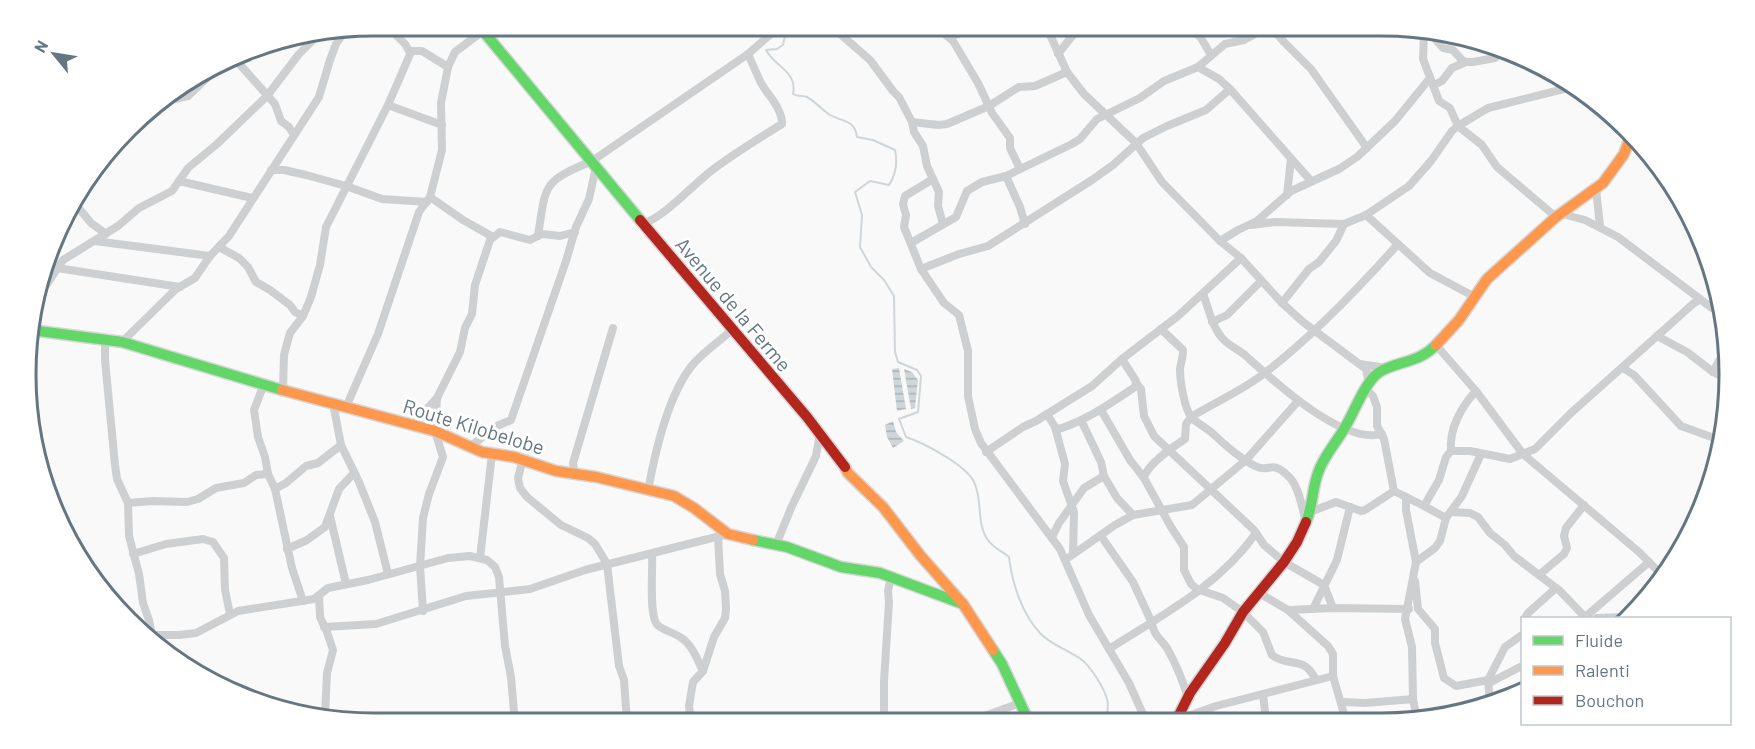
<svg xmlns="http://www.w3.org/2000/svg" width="1755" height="749" font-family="Barlow,sans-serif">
<defs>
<pattern id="water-rules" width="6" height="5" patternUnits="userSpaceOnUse" patternTransform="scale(1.5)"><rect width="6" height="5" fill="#ced6d9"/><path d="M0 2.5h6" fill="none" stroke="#abb2b5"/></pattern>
</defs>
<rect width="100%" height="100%" fill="#f9f9f9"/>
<g fill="url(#water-rules)">
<path d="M899,368L906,409L897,411L892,369Z"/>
<path d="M904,369L912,372L918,380L915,408L911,409Z"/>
<path d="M893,421L896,432L904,441L893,448L887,437L885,425Z"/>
</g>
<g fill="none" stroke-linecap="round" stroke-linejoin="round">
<path stroke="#ced6d9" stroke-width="2" d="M782,26L786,31L783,45L777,49L766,50C775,67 798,72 793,94C798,97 802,95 807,97C815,101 822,110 830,115C842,122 855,119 857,137L873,140L895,150C898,163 896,174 889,185L870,181L855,192L862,215L860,247L871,267L884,280L894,296L895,352L898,362L917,370L921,376L918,412L899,419L906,437C924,443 966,465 974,482C983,500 976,524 988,540C992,547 1003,552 1009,557C1012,583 1022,614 1040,633C1052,646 1069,650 1082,660C1091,667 1104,688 1107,699C1109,705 1107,715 1106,721"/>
<g stroke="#d5d6d7" stroke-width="13">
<g id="fast">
<path d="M479,26L640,220"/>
<path d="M31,330L122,342L282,390"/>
<path d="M1306,522C1313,506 1312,489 1318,473C1323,457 1336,443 1344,429C1354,413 1364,384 1378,373C1395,361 1418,364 1436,345"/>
<path d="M753,540L787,547L841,567L880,573L963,604"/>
<path d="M993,650L1002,664L1029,722"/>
</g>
</g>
<g stroke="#d5d6d7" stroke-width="13">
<g id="slow">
<path d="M1436,345L1459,320L1487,279L1556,217L1603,183L1624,154L1630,138"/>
<path d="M282,390L435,431L482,452L514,457L556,471L596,477L674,496L694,508L728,534L753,540"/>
<path d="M845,467L848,473L883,507L920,555L963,604L993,650"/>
</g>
</g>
<g stroke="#d5d6d7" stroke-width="13">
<g id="jam">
<path d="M640,220L807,417L845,467"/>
<path d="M1176,721L1190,693L1225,643L1243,612L1284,562L1297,542L1306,522"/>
</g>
</g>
<g stroke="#cecfd0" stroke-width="8">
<path d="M831,26L870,60L893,91L899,97L912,122L938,125L947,124L989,106L1019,87L1035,86L1067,72"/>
<path d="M935,26L953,41L978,83L992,113L1010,138V148L1020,169"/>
<path d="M1046,26L1067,72L1084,94L1136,143L1162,182L1220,241L1241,258L1282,303L1303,322L1366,369L1369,384"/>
<path d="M1189,26L1201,38L1211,55"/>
<path d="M1270,26L1284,42L1311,69L1367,148"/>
<path d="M366,27L379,33H394L405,44L409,51H422L448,67"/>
<path d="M1424,33L1423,59L1439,101L1450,108L1458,126L1482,145L1497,167L1556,217"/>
<path d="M1431,34L1443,48L1453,50L1462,60L1466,62H1473L1495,58"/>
<path d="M949,37L982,26"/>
<path d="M1058,54L1080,26"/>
<path d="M235,59L275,104L281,121L289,127L294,135"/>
<path d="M1198,67L1219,79L1230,89L1311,181"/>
<path d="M1434,85L1442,81L1452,68L1466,62"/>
<path d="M162,102L188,96L211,74"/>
<path d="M388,105L411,52"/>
<path d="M912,122L914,132L923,146L927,166L939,192L938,206L943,224"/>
<path d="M271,170H284L306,175L346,186L382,199L427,202"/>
<path d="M1006,176L1020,207L1025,224"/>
<path d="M933,179L905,196L903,204L906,215L904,227L921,269L944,303L959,315L968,351V396L975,429L981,443L1060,549L1089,615L1129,683L1146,721"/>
<path d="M179,181L252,198"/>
<path d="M1596,189L1600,226"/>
<path d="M1287,195L1291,159"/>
<path d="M430,197L463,220L493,237"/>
<path d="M72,200L91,223L106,234"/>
<path d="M1562,214L1585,220L1618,237L1712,308L1717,309"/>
<path d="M1366,215L1430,273L1475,297"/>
<path d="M644,223C663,218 694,184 711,171C733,154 758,139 782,124C782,107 767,95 760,81C756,72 752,63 748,54"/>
<path d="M1251,225L1275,222L1344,224L1366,215L1409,186L1431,161L1452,131L1458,126L1488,108L1568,88"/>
<path d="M538,236C546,184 542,182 592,161L748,54L780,26"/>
<path d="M95,241L210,256"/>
<path d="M1220,241L1238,230L1257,221L1291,191L1339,169L1357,157L1395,121L1430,78"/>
<path d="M911,243L956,217L967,191L982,182L1006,176L1072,144L1080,139L1097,119L1140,98L1164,81L1198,67L1225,44L1244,40L1269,26"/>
<path d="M219,247L239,258L248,267L256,282L270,290L290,305L295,312L303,316"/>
<path d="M57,268L180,287"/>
<path d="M921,269L959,254L988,246L1092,180L1113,165L1143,138L1167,126L1206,110L1230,89"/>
<path d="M1203,294C1209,309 1212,328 1224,340C1230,346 1239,350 1246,356C1274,381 1342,445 1382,434"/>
<path d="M37,295L47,284L63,260L118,226L139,208L172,191L188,168L217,144L267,96L299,54L318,35"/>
<path d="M1282,303L1309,269L1319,262L1336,241L1344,224"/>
<path d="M1212,322L1227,315L1261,281"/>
<path d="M1161,329L1183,350C1183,357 1181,362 1180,369C1180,380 1184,409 1192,418C1197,423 1205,427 1211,432C1224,444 1238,457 1255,466C1270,474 1271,457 1291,479C1300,490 1302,509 1306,522"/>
<path d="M1657,336L1687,352L1713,372L1725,378"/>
<path d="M105,339V360L115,465L117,479L128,503L129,536L139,574L143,603L149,620L152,635"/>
<path d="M122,342L176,289L195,278L210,256L229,236L319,97L330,60L336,44L346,30"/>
<path d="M1436,345L1476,391L1523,454L1639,552L1663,576"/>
<path d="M1360,364L1387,368"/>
<path d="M1623,368L1634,375L1681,426L1717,439"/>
<path d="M1713,372L1727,346"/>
<path d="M264,384L254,410L258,437L265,457L268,474L275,489L292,568L303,601"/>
<path d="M1137,384L1141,389L1144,416L1154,436L1254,530L1264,545L1284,562L1324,585L1333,608"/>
<path d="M283,389L284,355L288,340L290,333L303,316L311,297L320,265L326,227L388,105L442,125"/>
<path d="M1367,390L1373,396L1377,407V426L1384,439L1394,491"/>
<path d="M333,403L341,445L359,482L375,522L388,574"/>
<path d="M346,407L378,334L419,212L430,197L442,150L441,103L448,67L455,52L483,31"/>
<path d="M1101,410L1130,460L1144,478"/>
<path d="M1047,414L1055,427L1059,429C1087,420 1111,403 1135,387L1136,381L1122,359"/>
<path d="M1081,420L1101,462L1104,476L1117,498L1133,515"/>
<path d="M406,423L423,413L437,398"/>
<path d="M1055,427L1065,464L1063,481L1074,512L1073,554"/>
<path d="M471,446L497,426L511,420L566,261L576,227L589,199L596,167"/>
<path d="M1451,451C1449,429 1461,407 1476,391"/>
<path d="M986,452L1023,427L1036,421L1092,386L1122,359L1178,316L1241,258"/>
<path d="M523,459L518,478L520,488L527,497L561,525L588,538L595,544L607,564L619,666L624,680L627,723"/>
<path d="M575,474L573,463L613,328"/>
<path d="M275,489L286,483L306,466L318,463L341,445"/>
<path d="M648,491C655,452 668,392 695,362C706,350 721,340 733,329"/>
<path d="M1406,497V510L1416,562L1405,619L1412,647L1413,699L1417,720"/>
<path d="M128,503L153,501L187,502L198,499L216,488L244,483L256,475L268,474"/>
<path d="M1424,506L1446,518"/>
<path d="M1310,512L1336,502L1361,511L1365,510L1394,491L1424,506L1439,480L1446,457L1451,451H1470L1510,459L1535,449L1571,413L1694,303L1700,300"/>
<path d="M1451,512L1470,513L1478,517L1490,533L1505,545L1514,556L1560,591L1586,618"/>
<path d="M330,516L346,584"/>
<path d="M1101,536L1133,582L1152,623C1153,635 1161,639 1167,648C1176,664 1183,681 1188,698"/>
<path d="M1052,537L1059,523L1084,488L1104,476"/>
<path d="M776,545L791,508L816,456L820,434"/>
<path d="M287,549L307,540L325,527L339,489L354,473"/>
<path d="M133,554L166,544L203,539L213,542L224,558L225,590L230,614"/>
<path d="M652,554C653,569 649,611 656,623C660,630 673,632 680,637C692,644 697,659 703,671"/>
<path d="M480,558L492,454"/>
<path d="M1065,560L1115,525L1133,515L1192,505L1246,460L1298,401"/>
<path d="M1416,562L1435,548L1440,541L1446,518L1462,496L1481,454"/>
<path d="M1539,575L1564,554L1567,548L1564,536L1566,528L1584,505"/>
<path d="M1415,581L1418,609L1435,629V643L1444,678L1456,686L1488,680L1490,703"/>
<path d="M1259,593L1288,610L1333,608L1409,609"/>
<path d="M319,596L320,617L327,632L333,650L327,673L325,715"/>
<path d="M1313,609L1337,560L1350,507"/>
<path d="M1288,610L1328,646L1333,654V676L1346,721"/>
<path d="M423,611L420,566L423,518L429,494L443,457L435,431L437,398L460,352L465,328L472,314L475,285L490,240L500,232L530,240L542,234L560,236L575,232"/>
<path d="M1525,618L1528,613L1556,588"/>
<path d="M1584,618L1649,562"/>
<path d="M1597,618L1625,617"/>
<path d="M324,627L376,624L466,596L530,589L585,570L728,534"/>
<path d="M143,635H179L196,633L238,611L314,599L328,588L368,580L448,558L470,556L487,560L495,567L499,577L505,646L511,677L515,723"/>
<path d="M1109,649C1162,615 1219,586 1256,533"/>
<path d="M1316,680C1303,654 1288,668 1272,655L1263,632L1243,612L1223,598L1197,589L1191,584L1184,570V547L1171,527L1144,478C1147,464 1173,447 1185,439L1186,424L1191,417C1215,402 1244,390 1266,372C1314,335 1357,290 1398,244"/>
<path d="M1488,680L1505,647L1522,635"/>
<path d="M1489,683L1522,666"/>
<path d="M1263,695L1265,711L1269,721"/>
<path d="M1342,702L1365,703L1413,699"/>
<path d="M1177,720L1216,706L1333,676"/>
<path d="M884,722V681L889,602L888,591L891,577"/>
<path d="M968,722L1020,703"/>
<path d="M691,723L689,706L693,682L703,671L714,637L725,618L726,609L725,591L720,574L718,536"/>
</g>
<use href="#fast" stroke="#63d668" stroke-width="10"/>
<use href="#slow" stroke="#ff974d" stroke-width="10"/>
<use href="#jam" stroke="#b3261e" stroke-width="10"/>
</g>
<g text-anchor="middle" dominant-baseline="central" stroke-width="6" stroke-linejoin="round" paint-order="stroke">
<g font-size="20" fill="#657683" stroke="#fff">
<text transform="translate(734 304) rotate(50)">Avenue de la Ferme</text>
<text transform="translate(474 426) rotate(17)">Route Kilobelobe</text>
</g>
</g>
<path d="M0 0H1755V749H0ZM374 36H1381A338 338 0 0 1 1719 374V375A338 338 0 0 1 1381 713H374A338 338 0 0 1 36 375V374A338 338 0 0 1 374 36Z" fill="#fff" fill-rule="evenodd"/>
<path fill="none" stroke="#657683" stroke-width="3" d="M374 36H1381A338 338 0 0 1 1719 374V375A338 338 0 0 1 1381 713H374A338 338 0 0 1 36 375V374A338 338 0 0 1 374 36Z"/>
<rect x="1521" y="617" width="210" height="108" fill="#ffffff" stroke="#c1c8cd" stroke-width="1.5"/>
<rect x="1533" y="636" width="30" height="9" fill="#63d668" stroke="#c1c8cd" stroke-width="1.5"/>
<text x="1575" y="647" font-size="18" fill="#657683">Fluide</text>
<rect x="1533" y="666" width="30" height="9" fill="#ff974d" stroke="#c1c8cd" stroke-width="1.5"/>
<text x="1575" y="677" font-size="18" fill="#657683">Ralenti</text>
<rect x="1533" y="696" width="30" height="9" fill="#b3261e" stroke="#c1c8cd" stroke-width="1.5"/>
<text x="1575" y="707" font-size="18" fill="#657683">Bouchon</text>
<g transform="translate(54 54) rotate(300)" stroke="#ffffff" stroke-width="4.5" paint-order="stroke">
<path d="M0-4.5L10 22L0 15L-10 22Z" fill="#657683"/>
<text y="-9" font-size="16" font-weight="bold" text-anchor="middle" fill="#657683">N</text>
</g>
</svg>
